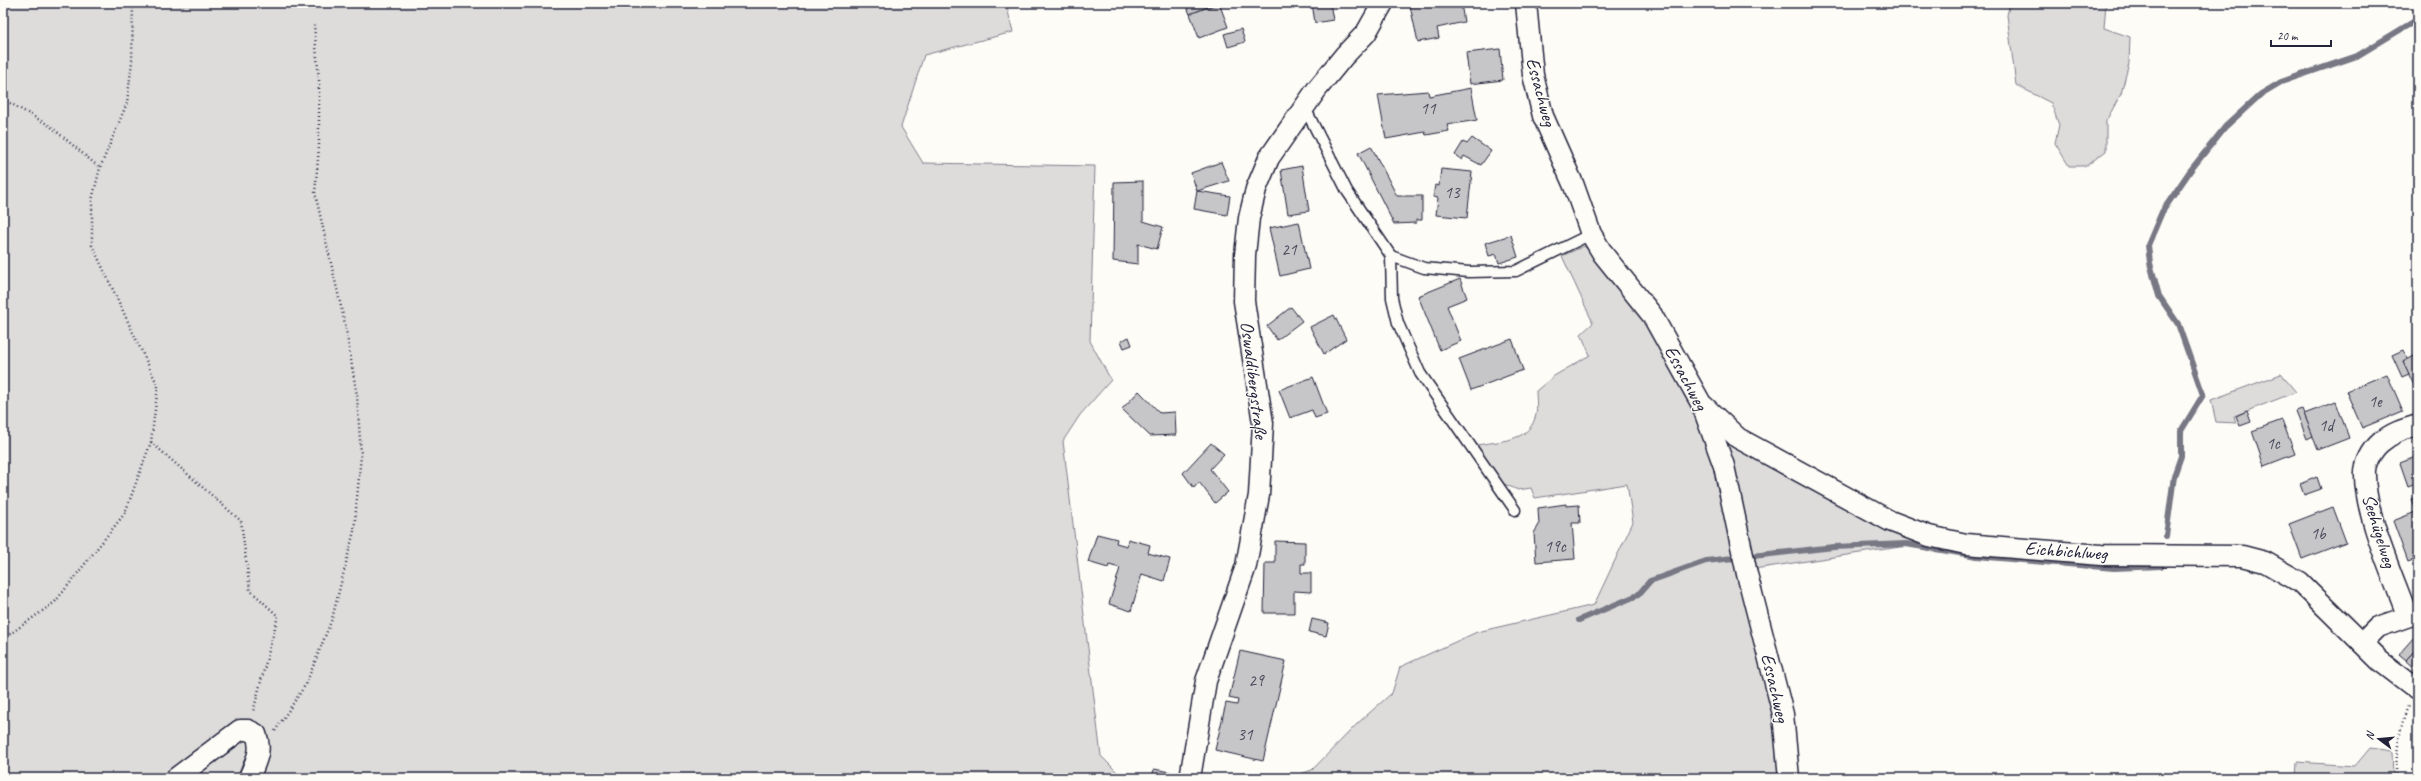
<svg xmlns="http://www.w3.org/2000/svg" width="2421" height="781" font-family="Caveat,sans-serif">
<rect width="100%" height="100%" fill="#fdfcf7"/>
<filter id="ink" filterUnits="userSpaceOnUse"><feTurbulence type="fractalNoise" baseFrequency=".025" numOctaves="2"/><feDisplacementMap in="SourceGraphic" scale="8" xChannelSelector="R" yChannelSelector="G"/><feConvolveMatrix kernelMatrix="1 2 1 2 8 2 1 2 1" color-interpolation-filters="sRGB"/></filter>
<g filter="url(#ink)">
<g fill="#dddcdb" stroke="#807f8b">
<path d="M3,3H1006L1013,32L924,55L901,127L923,163L1095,166L1090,341L1111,380L1080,415L1063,441L1101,756L1123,778H3Z"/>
<path d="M2010,3H2106L2104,28L2130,37L2129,63L2121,94L2106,121V151L2086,166H2069L2055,143L2059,125L2051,103L2016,85L2007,15Z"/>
<path d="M1584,246L1621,284L1691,399L1726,502L1770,684L1780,778H1289L1312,770L1359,722L1392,693L1400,667L1477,632L1594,605L1633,522L1627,484L1535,498L1531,488L1518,490L1502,483L1477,445C1498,441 1528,442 1535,418C1538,411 1536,399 1536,391L1554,376L1590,355L1581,334L1593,323L1562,256Z"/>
<path d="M2281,374L2296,392L2234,416L2236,423L2216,422L2211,400Z"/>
<path d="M1718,426L1912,539L1913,545L1754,569Z"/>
<path d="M2370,748L2392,751L2393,778H2296L2297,762L2355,766Z"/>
</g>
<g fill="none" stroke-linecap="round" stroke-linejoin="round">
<g stroke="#787885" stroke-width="6">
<path d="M2166,536L2174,476L2181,456V431L2203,395L2178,324L2159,296L2150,263L2148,245L2162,212L2190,171L2225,127L2261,94L2281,82L2357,56L2418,19"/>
<path d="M1579,620L1638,595L1650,581L1706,561L1834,547L1906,544L1977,556L2114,568L2161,566"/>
</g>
</g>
<g fill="#c6c6c8" stroke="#22223b">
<path d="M1185,3H1218L1190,14Z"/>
<path d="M1219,3L1228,27L1199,38L1190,14Z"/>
<path d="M1312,3H1330L1333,20L1315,23Z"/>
<path d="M1425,3H1461L1464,22L1437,28L1439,38L1418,42L1410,6Z"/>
<path d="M1241,29L1245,42L1228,47L1224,34Z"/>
<path d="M1500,49L1503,80L1470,84L1466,53Z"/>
<path d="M1471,88L1477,120L1447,125L1449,131L1426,135L1425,132L1386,139L1378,95L1428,91L1429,96Z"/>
<path d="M1472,138L1491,151L1481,165L1464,156L1462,160L1455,155L1463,142L1467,144Z"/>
<path d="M1371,146L1397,196H1422V220H1416V223L1394,224L1358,153Z"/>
<path d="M1221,162L1229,181L1197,191L1191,173Z"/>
<path d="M1302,166L1309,211L1288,214L1281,170Z"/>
<path d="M1441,169L1472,172L1467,218L1436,215L1438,198L1433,197L1435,185L1439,186Z"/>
<path d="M1143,181V221L1163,227L1157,249L1138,244V264L1113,261L1114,182Z"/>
<path d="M1197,191L1230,196L1227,215L1194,209Z"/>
<path d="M1299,222L1309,269L1280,276L1269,228Z"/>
<path d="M1511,235L1518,257L1499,263L1496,254L1489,256L1485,243Z"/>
<path d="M1460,279L1467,298L1447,306L1461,341L1440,350L1418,296Z"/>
<path d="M1291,307L1302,321L1277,340L1267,326Z"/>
<path d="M1334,315L1346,339L1324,354L1310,327Z"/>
<path d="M1129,337L1132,345L1124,348L1121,341Z"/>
<path d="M1512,339L1523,370L1471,390L1459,359Z"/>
<path d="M2403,350L2408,359L2403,362L2409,374L2402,377L2392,355Z"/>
<path d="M2418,354V394L2403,362Z"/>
<path d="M2387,374L2403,411L2362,428L2346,391Z"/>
<path d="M1313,377L1327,414L1315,418L1312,410L1290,418L1279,390Z"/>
<path d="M1139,391L1160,413L1175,412L1176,435L1150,436L1122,409Z"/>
<path d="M2336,402L2349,438L2318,450L2304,414Z"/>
<path d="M2302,409L2313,436L2307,439L2296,411Z"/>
<path d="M2247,411L2251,422L2240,426L2236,416Z"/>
<path d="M2282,420L2295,454L2264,466L2252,431Z"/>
<path d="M1211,443L1224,454L1210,469L1228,492L1215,503L1199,482L1194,488L1183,473Z"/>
<path d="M2418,456V486L2416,483L2408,486L2400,463Z"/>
<path d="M2317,477L2321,489L2304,495L2300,484Z"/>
<path d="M2418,497V511L2417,512L2412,499Z"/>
<path d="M1566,504V506L1579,505L1580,523H1572L1575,559L1536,562L1534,533L1539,525L1538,508Z"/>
<path d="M2333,507L2346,542L2302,559L2289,524Z"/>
<path d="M2418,511V558L2408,562L2393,521Z"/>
<path d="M1097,534L1117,539L1116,543L1127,546L1128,539L1150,545L1148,553L1170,559L1164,581L1142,574L1131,611L1109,604L1120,568L1109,565L1108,568L1088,562Z"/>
<path d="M1275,541L1305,542V564H1301V573H1311V592L1294,591V613H1264L1265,563H1275Z"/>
<path d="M1312,619L1329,623L1326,636L1309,632Z"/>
<path d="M2415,636L2418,639V647L2406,660L2399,654Z"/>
<path d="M2418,647V671L2406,660Z"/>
<path d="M1240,651L1286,661L1263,761L1215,750L1226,703L1237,705L1238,700L1229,698Z"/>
<path d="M1154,769L1170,772L1169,778H1152Z"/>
</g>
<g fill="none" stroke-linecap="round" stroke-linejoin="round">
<g stroke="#22223b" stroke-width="13">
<g id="lane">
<path d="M1305,108L1347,191L1391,256L1392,298L1398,323L1420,373L1515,510"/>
<path d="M1391,256L1424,268L1469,272L1516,271L1591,234"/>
</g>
</g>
<g stroke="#22223b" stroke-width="23">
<g id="street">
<path d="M1526,3L1533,75L1543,116L1574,186L1591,234L1603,254L1652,315L1702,405L1724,466L1747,574L1783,714L1789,778"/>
<path d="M1704,406L1738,438L1890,521L1929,536L1966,544L2101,555L2242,556L2265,562L2300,582L2380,661L2418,690"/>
<path d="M2407,615C2393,576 2365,515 2365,475C2364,465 2372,450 2380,443C2391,433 2404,429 2418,425"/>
<path d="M2362,643L2378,627L2418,613"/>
<path d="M176,778L240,730H248L256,734C263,751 255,762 249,778"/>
<path d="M1190,778L1206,681L1246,566L1259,495L1263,423L1244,301L1245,255L1249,218L1256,189L1269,158L1317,89L1344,56L1366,33L1383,3"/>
</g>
</g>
<g stroke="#22223b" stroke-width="2.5" stroke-dasharray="1 3" stroke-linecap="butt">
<path d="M3,99L50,126L100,168"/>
<path d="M151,442L241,521L250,590L278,616L253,712"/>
<path d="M3,639L55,602L125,513L151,442L158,386L92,245V200L100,168L127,103L132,62L133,3"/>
<path d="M275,731L306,684L332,619L354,531L361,455L357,396L345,324L315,193L319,147V79L314,25"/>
<path d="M2396,778C2396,753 2399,729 2408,706"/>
</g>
<use href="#lane" stroke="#fdfcf7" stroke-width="10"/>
<use href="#street" stroke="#fdfcf7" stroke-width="20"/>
</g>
</g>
<g text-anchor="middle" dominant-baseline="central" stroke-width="3" stroke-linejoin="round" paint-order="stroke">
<g font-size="17" fill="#4b4b5e">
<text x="1428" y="108">11</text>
<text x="1452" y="192">13</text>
<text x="1289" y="249">21</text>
<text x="2375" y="401">1e</text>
<text x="2326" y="425">1d</text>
<text x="2273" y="443">1c</text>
<text x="2318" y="533">1b</text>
<text x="1555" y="546">19c</text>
<text x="1256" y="680">29</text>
<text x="1245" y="734">31</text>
</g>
<g font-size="19" fill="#22223b" stroke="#fdfcf7">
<text transform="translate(1541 92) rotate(75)">Essachweg</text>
<text transform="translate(1686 378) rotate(62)">Essachweg</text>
<text transform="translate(1254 380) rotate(83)">Oswaldibergstraße</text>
<text transform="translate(2379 531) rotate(73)">Seehügelweg</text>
<text transform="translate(2066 551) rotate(4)">Eichbichlweg</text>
<text transform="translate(1775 688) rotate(77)">Essachweg</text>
</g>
</g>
<rect width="2421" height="781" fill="none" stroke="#fdfcf7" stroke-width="16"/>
<rect x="8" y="8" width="2405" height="765" fill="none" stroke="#22223b" stroke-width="1.5" filter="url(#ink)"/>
<g transform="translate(2379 739) rotate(286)" stroke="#fdfcf7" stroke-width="3" paint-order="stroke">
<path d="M0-3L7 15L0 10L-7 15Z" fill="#22223b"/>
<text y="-6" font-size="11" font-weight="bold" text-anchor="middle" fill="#22223b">N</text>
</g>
<path d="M2271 40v6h60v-6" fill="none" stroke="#22223b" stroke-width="2"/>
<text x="2277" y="40" font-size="12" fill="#22223b" stroke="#fdfcf7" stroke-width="3" paint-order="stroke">20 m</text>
</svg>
